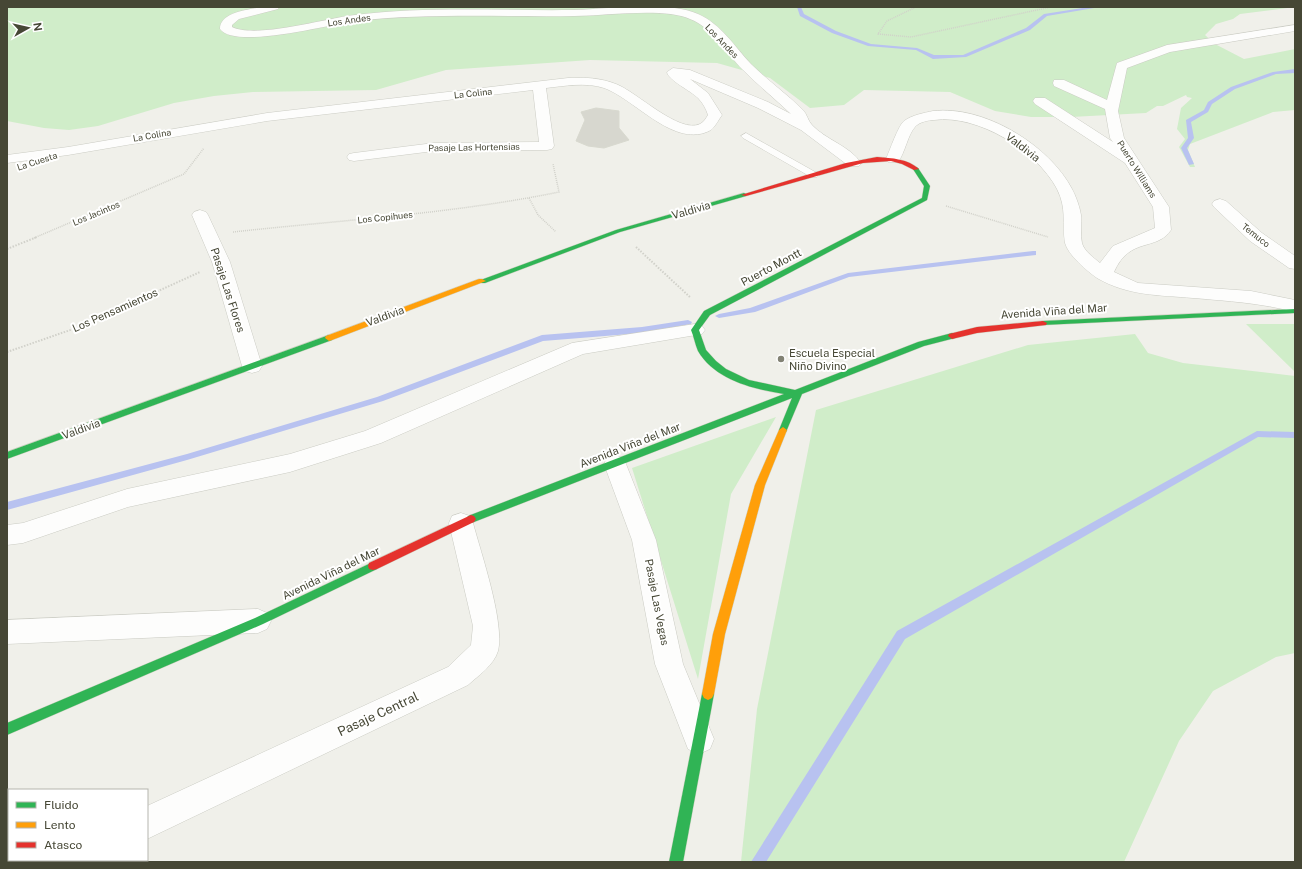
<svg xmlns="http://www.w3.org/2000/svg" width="1302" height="869" font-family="'Public Sans',sans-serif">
<rect width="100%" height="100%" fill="#f0f0ea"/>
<g fill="#d0edc9">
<path d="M7,7H1295L1240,14L1233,19L1216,24L1205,35L1215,44L1244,59L1295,49V110L1273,112L1190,144L1188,150L1195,167H1190L1179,147L1185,139L1177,129L1181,108L1192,98L1187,97L1186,95L1163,106H1157L1146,113L1071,117H1031L995,111L950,92L864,90L844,105L810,108L770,78L717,63L590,60L446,70L376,90L253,92L214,96L174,103L98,126L69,130L44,128L7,121Z"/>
<path d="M1246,324H1295V372Z"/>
<path d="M1135,334L1148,353L1183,363L1295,376V653L1276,657L1213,691L1179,741L1124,862H741L757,709L816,410L1028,345Z"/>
<path d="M776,417L731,494L698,679L632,468Z"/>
</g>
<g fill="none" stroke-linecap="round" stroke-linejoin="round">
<g fill="#b8c2f0" fill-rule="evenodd">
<path d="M797,7H801L804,14L836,31L871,44L917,48L934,55H963L1026,28L1044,14L1089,7H1100L1047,16L1030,30L966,57L933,59L916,50L868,46L832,33L800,16Z"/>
<path d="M1295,69V73L1276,74L1235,89L1212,104L1208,112L1191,122L1194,138L1187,148L1194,164L1189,165L1181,148L1188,138L1186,120L1204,110L1208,102L1231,87L1273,72Z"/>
<path d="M1033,251H1036V255L849,277L755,312L719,318L715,316L719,314L750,308L848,273Z"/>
<path d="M688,320L692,322L691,324L642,333L543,341L383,401L187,460L7,510V502L187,454L377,397L542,335L642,327Z"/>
<path d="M1257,431L1295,432V438L1258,437L905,639L766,862H751L897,631Z"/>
</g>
</g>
<path fill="#d7d7cf" stroke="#d8d9cf" d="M596,108L619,111V128L629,140L604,148L588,146L576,141L585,120L581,112Z"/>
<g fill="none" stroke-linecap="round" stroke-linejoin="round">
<g stroke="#cbccc4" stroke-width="1">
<path id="lane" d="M746,133L817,173L819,175L817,177H811L743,138L741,136Z"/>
</g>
<g stroke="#cbccc4" stroke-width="1">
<g id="street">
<path d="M261,7H279L278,9L239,19L232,25V27C256,39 327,18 355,15C427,6 501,11 574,10C609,9 666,0 698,14C721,24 735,47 751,64C767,80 787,94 803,110C807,114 808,121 812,125C826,140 850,146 861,163L859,166H849L801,130L758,108L690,79L708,93L722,115C719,119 715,127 711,130C675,150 635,99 604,88C586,82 564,86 546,88L554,146L552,149L547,150L434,151L354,161L349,160L347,157L349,154L354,153L434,143L539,142L533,90L267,121L68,155L7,163V155L68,147L267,113L568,78C584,77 601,78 616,84C637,92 679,134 700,124C704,122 706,118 708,115C706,109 703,103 698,98C691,91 668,80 667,72L673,68L690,70L768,102L791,114C775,99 758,85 743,70C726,53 713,28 690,19C664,7 604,16 574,16C501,17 427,13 355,21C331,24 235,50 220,29C220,12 248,10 261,7Z"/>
<path d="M1295,25V31L1170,52L1127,68L1118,111L1124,138L1169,207L1171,230C1156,252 1130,236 1114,272L1138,283L1251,291L1295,300V312C1261,303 1228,301 1193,298C1159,295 1128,296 1097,278C1087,271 1068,255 1065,243C1062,223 1067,209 1057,189C1037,151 978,114 934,120C929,120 919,122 915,127C908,134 905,153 898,162H888L886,159C890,150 898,126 904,121C912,115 924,113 933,111C984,105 1049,145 1072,189C1076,196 1080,208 1081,215C1082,224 1080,234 1082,243C1084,251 1094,258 1100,263L1113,246L1155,228L1153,207L1125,163L1035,104L1033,101L1035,98H1045L1113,142L1110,138L1105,109L1054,86L1053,83L1054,80H1064L1107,100L1117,63L1167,45Z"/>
<path d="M1220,199L1226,201L1262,233L1295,256V269L1289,268L1250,241L1214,207L1212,204L1214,201Z"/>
<path d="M200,210L206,212L208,215L230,262L262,366L259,371L252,373L245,371L242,366L212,262L192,215L194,212Z"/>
<path d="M695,324L702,326L705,330L702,334L583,354L381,443L290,472L128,507L23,543L7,545V525L23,523L127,489L290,454L365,431L572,343Z"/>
<path d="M615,455L623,458L626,464L656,540L683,664L714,739L710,749L699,754L688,749L655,664L632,540L604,464L607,458Z"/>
<path d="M461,513L470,516L473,523C481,553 505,623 498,651C494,665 478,676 468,685L147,839V806L448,667L471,645L473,626L449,523L452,516Z"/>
<path d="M258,609L267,613L271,621L267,629L258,633L7,644V620Z"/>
<path d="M49,860H87L86,862H48Z"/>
</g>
</g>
<g stroke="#cfd1c2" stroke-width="1">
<g id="fast">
<path d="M916,167L918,168L930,186L927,200L710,315L699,330L706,350L716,361L726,369L749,380L795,390L918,342L952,333L955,334L956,336L955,338L924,346L802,394L786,432H780L779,430L792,398L474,522L471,523L468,522L466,519L468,516L784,394C753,389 715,380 698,351C695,344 694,337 691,330L704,311L922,198L924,186L913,169Z"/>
<path d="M744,193L746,194V196L620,232L485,283H482L478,281L616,230Z"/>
<path d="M1295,309V313L1043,325L1039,323L1043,321Z"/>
<path d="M329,335L333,338L332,340L7,459V452Z"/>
<path d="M373,562L377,563L378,566L377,569L263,624L7,735V723L255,618Z"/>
<path d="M708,688L712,690L714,694L683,862H669L702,694L704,690Z"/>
</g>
</g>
<g stroke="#cfd1c2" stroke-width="1">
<g id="slow">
<path d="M479,279H482L486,281L332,340L329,341L325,338L326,336Z"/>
<path d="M783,427L787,430L765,485L725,634L714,694L712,698L708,700L704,698L702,694L713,634L755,485L779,430Z"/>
</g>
</g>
<g stroke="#cfd1c2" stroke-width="1">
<g id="jam">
<path d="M877,157C892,158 908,159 919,169L914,170L902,164L891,161L863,163L746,196L741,195L846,163Z"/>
<path d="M1043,321L1047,323L1046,325L977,333L952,339L948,336L949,334L977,327Z"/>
<path d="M471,515L474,516L476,519L474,522L377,569L373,570L369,569L368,566L369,563Z"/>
</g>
</g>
<g stroke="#d1d1ca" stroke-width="1.5" stroke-dasharray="1 1" stroke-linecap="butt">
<path d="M916,7L887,21L878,34L911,37L1051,7"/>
<path d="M529,198L538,215L556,232"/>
<path d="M946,206L1048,237"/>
<path d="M233,232C342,220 451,214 559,192L553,164"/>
<path d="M34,238L184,174L204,148"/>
</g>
<g stroke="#d1d1ca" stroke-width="2" stroke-dasharray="1.5 1.5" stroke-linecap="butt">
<path d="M636,247L691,298"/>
<path d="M7,249L37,237"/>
<path d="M7,351V365"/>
<path d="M7,352L79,327L200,272"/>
</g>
<use href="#lane" fill="#fdfdfc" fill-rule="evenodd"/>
<use href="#street" fill="#fdfdfc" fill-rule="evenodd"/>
<use href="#fast" fill="#30b455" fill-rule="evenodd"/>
<use href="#slow" fill="#ff9f0a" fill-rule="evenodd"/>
<use href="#jam" fill="#e5322d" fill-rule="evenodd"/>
</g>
<circle fill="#828274" stroke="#fff" stroke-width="1.5" cx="781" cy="359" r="4"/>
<g text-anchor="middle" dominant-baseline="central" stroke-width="4" stroke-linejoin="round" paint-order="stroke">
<g font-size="9" fill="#464735" stroke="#fff">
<text transform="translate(349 20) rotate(-8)">Los Andes</text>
<text transform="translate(722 41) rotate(46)">Los Andes</text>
<text transform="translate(473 93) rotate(-6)">La Colina</text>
<text transform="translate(152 135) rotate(-10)">La Colina</text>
<text transform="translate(474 147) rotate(-1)">Pasaje Las Hortensias</text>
<text transform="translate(37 161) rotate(-18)">La Cuesta</text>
<text transform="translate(1137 169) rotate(58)">Puerto Williams</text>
<text transform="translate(96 213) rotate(-23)">Los Jacintos</text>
<text transform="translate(385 217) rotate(-6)">Los Copihues</text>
<text transform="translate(1256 235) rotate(38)">Temuco</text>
</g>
<g font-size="11" fill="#464735" stroke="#fff">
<text transform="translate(1023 147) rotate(38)">Valdivia</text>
<text transform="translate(691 210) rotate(-16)">Valdivia</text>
<text transform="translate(771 267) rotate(-28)">Puerto Montt</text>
<text transform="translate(228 290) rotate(72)">Pasaje Las Flores</text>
<text transform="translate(115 310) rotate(-24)">Los Pensamientos</text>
<text transform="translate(1054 311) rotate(-4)">Avenida Viña del Mar</text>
<text transform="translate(385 316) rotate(-20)">Valdivia</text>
<text transform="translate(81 429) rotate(-20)">Valdivia</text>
<text transform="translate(630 445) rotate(-21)">Avenida Viña del Mar</text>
<text transform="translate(331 573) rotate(-26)">Avenida Viña del Mar</text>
<text transform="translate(657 602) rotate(79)">Pasaje Las Vegas</text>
</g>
<g font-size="11" fill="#464735" stroke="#fff" text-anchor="start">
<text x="789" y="353">Escuela Especial<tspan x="789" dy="13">Niño Divino</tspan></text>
</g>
<g font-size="13" fill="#464735" stroke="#fff">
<text transform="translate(378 714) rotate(-25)">Pasaje Central</text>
</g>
</g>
<rect width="1302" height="869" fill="none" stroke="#464735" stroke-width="16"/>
<rect x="8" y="789" width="140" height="72" fill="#ffffff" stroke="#b5b5ae"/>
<rect x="16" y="802" width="20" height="6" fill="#30b455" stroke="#b5b5ae"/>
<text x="44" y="809" font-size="12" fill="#464735">Fluido</text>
<rect x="16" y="822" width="20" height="6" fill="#ff9f0a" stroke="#b5b5ae"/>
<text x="44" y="829" font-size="12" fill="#464735">Lento</text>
<rect x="16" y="842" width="20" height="6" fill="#e5322d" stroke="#b5b5ae"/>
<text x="44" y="849" font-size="12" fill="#464735">Atasco</text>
<g transform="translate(28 28) rotate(82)" stroke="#ffffff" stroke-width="3" paint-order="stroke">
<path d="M0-3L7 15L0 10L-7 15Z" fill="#464735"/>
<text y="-6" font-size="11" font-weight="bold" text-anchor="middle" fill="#464735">N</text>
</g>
</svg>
